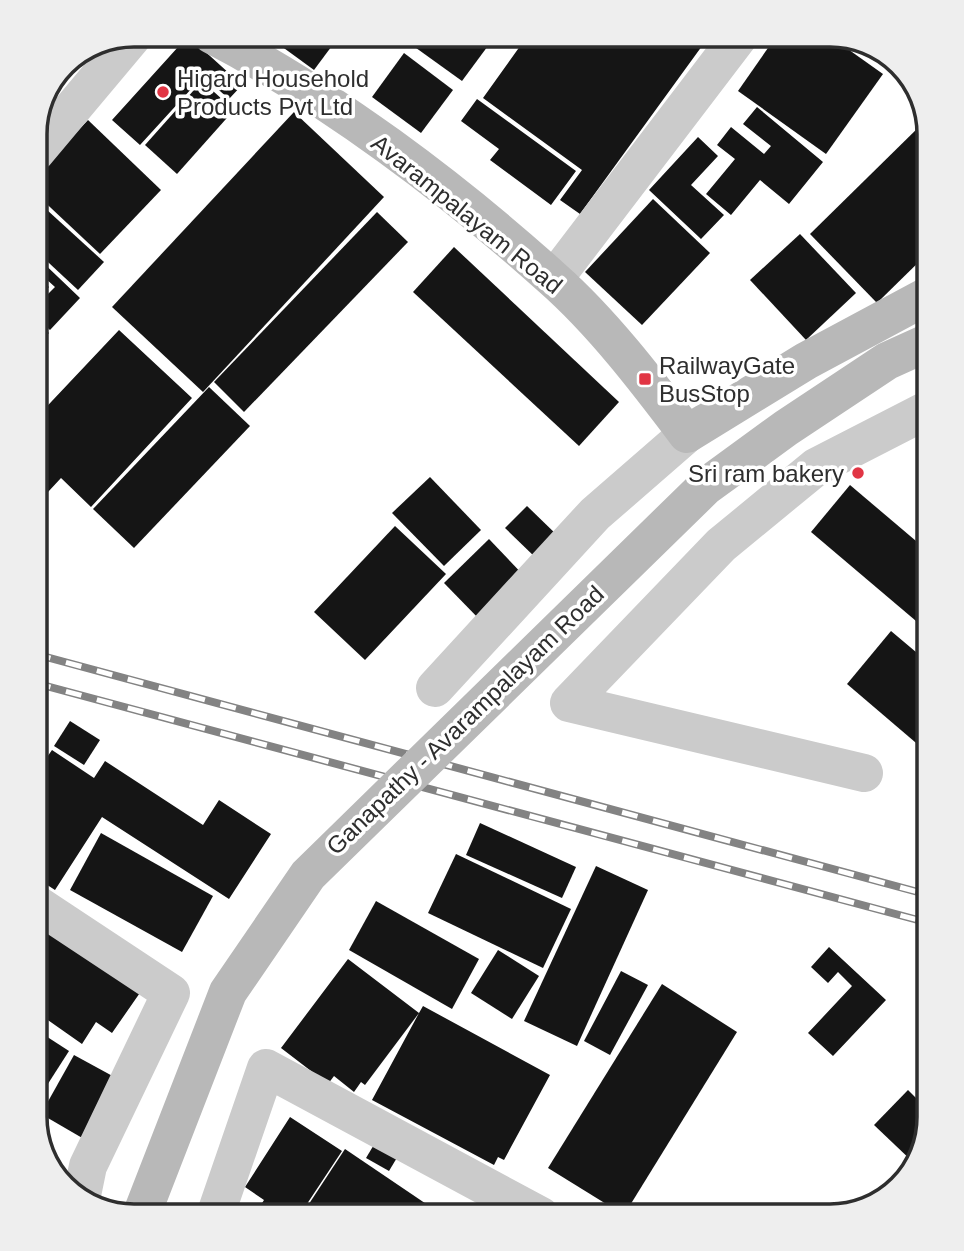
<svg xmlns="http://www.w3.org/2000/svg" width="964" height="1251" font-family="Arial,sans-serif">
<rect width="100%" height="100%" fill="#fff"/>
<g fill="#151515">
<path d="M266,35H340L314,70Z"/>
<path d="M408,35H496L462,81L405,40Z"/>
<path d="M528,35H710L580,214L560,200L582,170L483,98Z"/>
<path d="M777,35H828L883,74L826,154L738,91Z"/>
<path d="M188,36L242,85L229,99L203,76L140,145L112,120Z"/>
<path d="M404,53L453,90L421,133L372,97Z"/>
<path d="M202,81L234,110L177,174L145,145Z"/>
<path d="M477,99L576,171L551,205L490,160L499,149L461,121Z"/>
<path d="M757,107L823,162L789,204L760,180L731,215L706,194L735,159L717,145L731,127L764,154L771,146L743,124Z"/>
<path d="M294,112L384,197L203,392L112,307Z"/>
<path d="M88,120L161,190L100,254L35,193V176Z"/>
<path d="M925,121L929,134V252L877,303L810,234Z"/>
<path d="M698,137L718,156L691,185L724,215L701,239L649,190Z"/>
<path d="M35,199L104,262L78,290L35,250Z"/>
<path d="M653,199L710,253L642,325L585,272Z"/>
<path d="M377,212L408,242L244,412L214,382Z"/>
<path d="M800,234L856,293L806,340L750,280Z"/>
<path d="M454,247L619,402L579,446L413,292Z"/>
<path d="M35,255L80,298L50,330L35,316V307L55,287L35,269Z"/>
<path d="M35,274L49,287L35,302Z"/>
<path d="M35,321L49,333L35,347Z"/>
<path d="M119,330L192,398L91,507L61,478L35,506V419Z"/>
<path d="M209,387L250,426L134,548L93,509Z"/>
<path d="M430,477L481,530L444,566L392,513Z"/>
<path d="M850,485L929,552V632L811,532Z"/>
<path d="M527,506L559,537L537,559L505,528Z"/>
<path d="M395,526L446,574L365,660L314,612Z"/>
<path d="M489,539L528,580L482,622L444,583Z"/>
<path d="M891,631L929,663V754L847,684Z"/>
<path d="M70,721L100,740L84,765L54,746Z"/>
<path d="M52,750L94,778L105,761L203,825L219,800L271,834L229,899L102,817L55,890L35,877V758L43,763Z"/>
<path d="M480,823L576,867L562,898L466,855Z"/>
<path d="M101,833L213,896L182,952L70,890Z"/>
<path d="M456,854L571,909L543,968L428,913Z"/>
<path d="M596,866L648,890L577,1046L524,1021Z"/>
<path d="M376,901L479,959L452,1009L349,950Z"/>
<path d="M35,917L144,987L112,1033L96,1022L82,1044L35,1011Z"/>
<path d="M829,947L886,1000L833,1056L808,1033L852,986L838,972L828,983L811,967Z"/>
<path d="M498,950L539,976L512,1019L471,993Z"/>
<path d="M348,959L419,1013L423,1006L550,1075L504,1160L498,1157L494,1165L372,1100L419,1013L365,1085L361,1082L354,1092L334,1076L328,1084L281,1048Z"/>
<path d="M621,971L648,985L610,1055L584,1041Z"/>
<path d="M662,984L737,1032L624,1215L548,1168Z"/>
<path d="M35,1029L69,1051L35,1104Z"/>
<path d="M74,1055L118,1079L84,1139L41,1114Z"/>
<path d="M908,1090L929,1111L915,1164L874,1125Z"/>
<path d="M290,1117L342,1151L299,1216H254L264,1200L245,1187Z"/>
<path d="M375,1143L398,1156L389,1171L366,1158Z"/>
<path d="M345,1149L444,1216H301Z"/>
</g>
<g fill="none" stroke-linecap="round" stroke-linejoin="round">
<g stroke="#cbcbcb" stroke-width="38">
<path d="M35,153L134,35"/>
<path d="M554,279L740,35"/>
<path d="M435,688L595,514L687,434"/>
<path d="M864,773L569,703L721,545L816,467L929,409"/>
<path d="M35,903L171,993L88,1166L81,1200"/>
<path d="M215,1216L266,1068L541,1216"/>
</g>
<path stroke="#b8b8b8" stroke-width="38" d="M212,35C331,97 452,188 552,278C602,322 647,381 687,434L806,361L929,295"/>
<g stroke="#838383" stroke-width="8">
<g id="rail">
<path d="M35,654L929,895"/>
<path d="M35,683L929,923"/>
</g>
</g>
<use href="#rail" stroke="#fff" stroke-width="5" stroke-dasharray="16" stroke-linecap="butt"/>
<path stroke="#b8b8b8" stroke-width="38" d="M141,1216L228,992L308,875L705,487L786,428L887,361L929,342"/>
</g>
<g fill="#e13544" stroke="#fff" stroke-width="2.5">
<circle cx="163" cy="92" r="7"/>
<rect x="638" y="372" width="14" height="14" rx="3.5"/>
<circle cx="858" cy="473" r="7"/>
</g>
<g text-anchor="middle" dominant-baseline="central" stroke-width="7" stroke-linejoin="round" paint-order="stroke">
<g font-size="24" fill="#2e2e2e" stroke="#fff" text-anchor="start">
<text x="177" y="78">Higard Household<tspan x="177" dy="28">Products Pvt Ltd</tspan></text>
<text x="659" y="365">RailwayGate<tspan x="659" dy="28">BusStop</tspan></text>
<text x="844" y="473" text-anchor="end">Sri ram bakery</text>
</g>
<g font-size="24" fill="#2e2e2e" stroke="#fff">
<text transform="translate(467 214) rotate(39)">Avarampalayam Road</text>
<text transform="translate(465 720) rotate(-44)">Ganapathy - Avarampalayam Road</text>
</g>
</g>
<path d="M0 0H964V1251H0ZM134 47H830A87 87 0 0 1 917 134V1117A87 87 0 0 1 830 1204H134A87 87 0 0 1 47 1117V134A87 87 0 0 1 134 47Z" fill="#eee" fill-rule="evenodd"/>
<path fill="none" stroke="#2e2e2e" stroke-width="3.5" d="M134 47H830A87 87 0 0 1 917 134V1117A87 87 0 0 1 830 1204H134A87 87 0 0 1 47 1117V134A87 87 0 0 1 134 47Z"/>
</svg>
